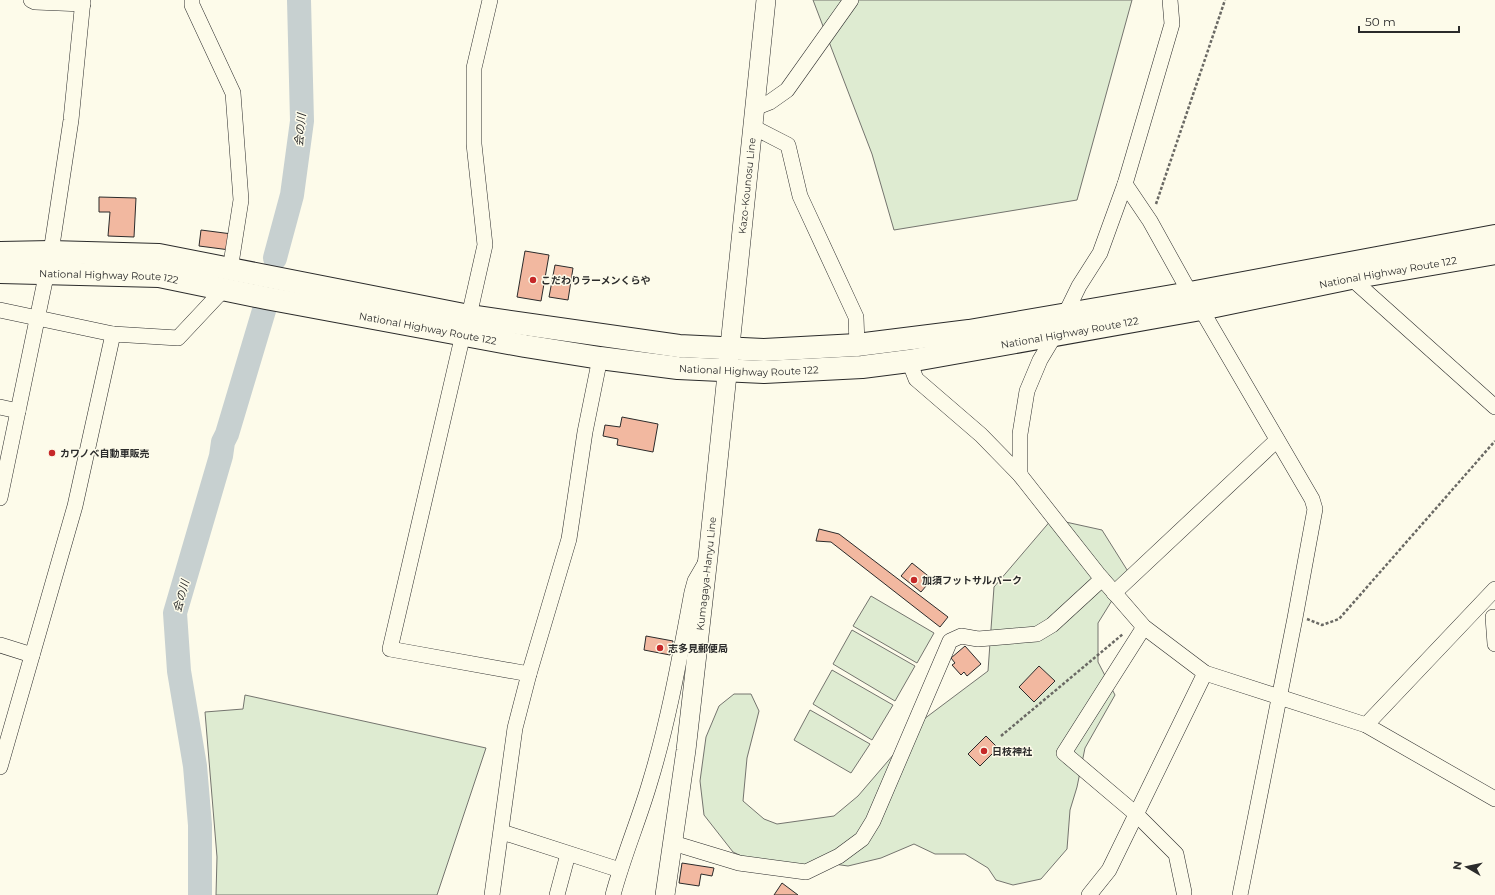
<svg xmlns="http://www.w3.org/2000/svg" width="1495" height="895" font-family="Montserrat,'Noto Sans JP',sans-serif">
<rect width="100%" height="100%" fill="#fdfbea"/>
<g fill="#deebd1" stroke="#74746e">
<path d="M813,0H1132L1077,200L894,230L872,154Z"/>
<path d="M1052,519L1102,530L1129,573L1098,623V662L1115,695L1085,748L1077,787L1070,810L1067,849L1041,879L1013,885L996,880L988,868L965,854H935L914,844L881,858L848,866L820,862L796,871L760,865L733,852L704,815L700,781L706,737L719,706L734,694H751L759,711L747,758L743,801L764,819L777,824L834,816L858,796L924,719L988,671L994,587Z"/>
<path d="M871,596L934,633L917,663L853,626Z"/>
<path d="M852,630L915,666L895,701L833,664Z"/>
<path d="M832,670L893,705L872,740L813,704Z"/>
<path d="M245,695L486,748L437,895H216L217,857L205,712L243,709Z"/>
<path d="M810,710L870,744L851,773L794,740Z"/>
</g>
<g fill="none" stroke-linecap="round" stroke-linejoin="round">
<g stroke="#c7d0d0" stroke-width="24">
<path d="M275,258L292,195L302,121L299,0"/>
<path d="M200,895V825L195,766L179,671L175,613L221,456L223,442L227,434L265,307"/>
</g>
</g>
<g fill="#f2b8a0" stroke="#2b2b2b">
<path d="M99,197L136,198L134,237L108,236L110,212H99Z"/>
<path d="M201,230L232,234L230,250L199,246Z"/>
<path d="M525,251L549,255L541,301L517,297Z"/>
<path d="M555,265L573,268L568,300L549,297Z"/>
<path d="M622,417L658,424L653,452L617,445L618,439L603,436L605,425L620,427Z"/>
<path d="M819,529L839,534L948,617L940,627L831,542L816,541Z"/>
<path d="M912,563L932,579L921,592L901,576Z"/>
<path d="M646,636L673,641L670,655L644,650Z"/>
<path d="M965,646L981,664L967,676L964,672L961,675L952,665L955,663L951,658Z"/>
<path d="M1039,666L1055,681L1034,702L1019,687Z"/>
<path d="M986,736L998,748L980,766L968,754Z"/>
<path d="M682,863L714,868L712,876L701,874L699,886L679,883Z"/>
<path d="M782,883L798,895H774Z"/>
</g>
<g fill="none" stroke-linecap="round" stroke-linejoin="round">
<g stroke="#2b2b2b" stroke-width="16">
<g id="minor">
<path d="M31,0L35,2L83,4"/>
<path d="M192,0V5L233,93L241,200L230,270"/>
<path d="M755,108L770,102L787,90L851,0"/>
<path d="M753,127L788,145L800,196L856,317L857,345"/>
<path d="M1125,184L1150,221L1190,293L1201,309L1312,499L1315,509L1295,618L1240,895"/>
<path d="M1351,278L1495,407"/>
<path d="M0,310L113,334"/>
<path d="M469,316L485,245L474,144V68L490,0"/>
<path d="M463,334L390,649L529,674"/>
<path d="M909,361L916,379L981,435L1020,475L1098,574L1144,627L1205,673L1366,725L1495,799"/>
<path d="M0,407L18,411"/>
<path d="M1020,475V434L1027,391L1040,360L1055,335L1079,286L1100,253L1125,184L1172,24L1170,0"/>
<path d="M0,498L51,252L71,120L83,0"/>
<path d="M1114,593L1277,440"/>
<path d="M1493,617L1495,644"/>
<path d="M1144,627L1064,753L1136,814L1176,854L1184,892"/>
<path d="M0,645L32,655"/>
<path d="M1366,725L1495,589"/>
<path d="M0,767L75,506L113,334L178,338L224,289"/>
<path d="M502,832L620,870"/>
<path d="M673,843L739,863L806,872L839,856L862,839L873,821L950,641L961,636L978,639L1037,634L1052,625L1102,579"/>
<path d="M492,895L515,728L529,674L569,539L585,432L600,358"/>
<path d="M557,895L568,854"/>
<path d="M613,895C623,857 639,820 650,782C669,720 680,656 692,592L695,581L706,562"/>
<path d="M1089,895L1109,870L1205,673"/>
</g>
</g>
<g stroke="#2b2b2b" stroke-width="20">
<g id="major">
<path id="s1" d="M665,895L686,750L708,557L766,0"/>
</g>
</g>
<g stroke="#2b2b2b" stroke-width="24">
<g id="highway">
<path d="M0,253L51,252L159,255L469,316L679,346L764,350L857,345L969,331L1190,293L1495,236"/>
<path id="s2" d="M0,272L159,276L266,298L525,346L600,358L678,368L764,372L862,367L909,361L1201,309L1351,278L1495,253"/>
</g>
</g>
<g stroke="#6a6964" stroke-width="2.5" stroke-dasharray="3 2" stroke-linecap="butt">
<path d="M1156,204L1225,0"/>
<path d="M1307,619L1322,625L1339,619L1495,441"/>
<path d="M1001,736L1123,634"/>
</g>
<use href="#minor" stroke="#fdfbea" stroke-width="15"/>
<use href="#major" stroke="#fdfbea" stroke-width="19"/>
<use href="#highway" stroke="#fdfbea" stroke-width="22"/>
</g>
<g fill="#c62828" stroke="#fdfbea" stroke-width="1.5">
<circle cx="533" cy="280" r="4"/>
<circle cx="52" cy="453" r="4"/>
<circle cx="914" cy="580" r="4"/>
<circle cx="660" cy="648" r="4"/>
<circle cx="984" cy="751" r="4"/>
</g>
<g text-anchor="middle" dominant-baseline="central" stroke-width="3" stroke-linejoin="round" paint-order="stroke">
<g font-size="10" fill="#2b2b2b" stroke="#fdfbea">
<text stroke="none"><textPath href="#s1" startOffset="714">Kazo-Kounosu Line</textPath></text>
<text stroke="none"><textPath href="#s2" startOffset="1405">National Highway Route 122</textPath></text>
<text stroke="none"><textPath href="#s2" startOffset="109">National Highway Route 122</textPath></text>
<text stroke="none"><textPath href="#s2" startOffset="433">National Highway Route 122</textPath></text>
<text stroke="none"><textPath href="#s2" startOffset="1081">National Highway Route 122</textPath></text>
<text stroke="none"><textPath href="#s2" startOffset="757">National Highway Route 122</textPath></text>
<text stroke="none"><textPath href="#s1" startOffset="324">Kumagaya-Hanyu Line</textPath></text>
</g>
<g font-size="10" font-weight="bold" fill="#2b2b2b" stroke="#fdfbea" text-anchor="start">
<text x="541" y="280">こだわりラーメンくらや</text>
<text x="60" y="453">カワノベ自動車販売</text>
<text x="922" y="580">加須フットサルパーク</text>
<text x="668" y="648">志多見郵便局</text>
<text x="992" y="751">日枝神社</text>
</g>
<g font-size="11" font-style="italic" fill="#2b2b2b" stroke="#fdfbea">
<text transform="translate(300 130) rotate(-85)">会の川</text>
<text transform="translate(181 596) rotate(-75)">会の川</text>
</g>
</g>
<g transform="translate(1467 867) rotate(279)" stroke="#fdfbea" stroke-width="3" paint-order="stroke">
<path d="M0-3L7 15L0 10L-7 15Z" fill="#2b2b2b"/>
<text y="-6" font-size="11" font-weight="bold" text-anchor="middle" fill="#2b2b2b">N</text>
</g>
<path d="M1359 26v6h100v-6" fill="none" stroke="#2b2b2b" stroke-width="2"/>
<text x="1365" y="26" font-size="12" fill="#2b2b2b" stroke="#fdfbea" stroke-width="3" paint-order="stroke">50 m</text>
</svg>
